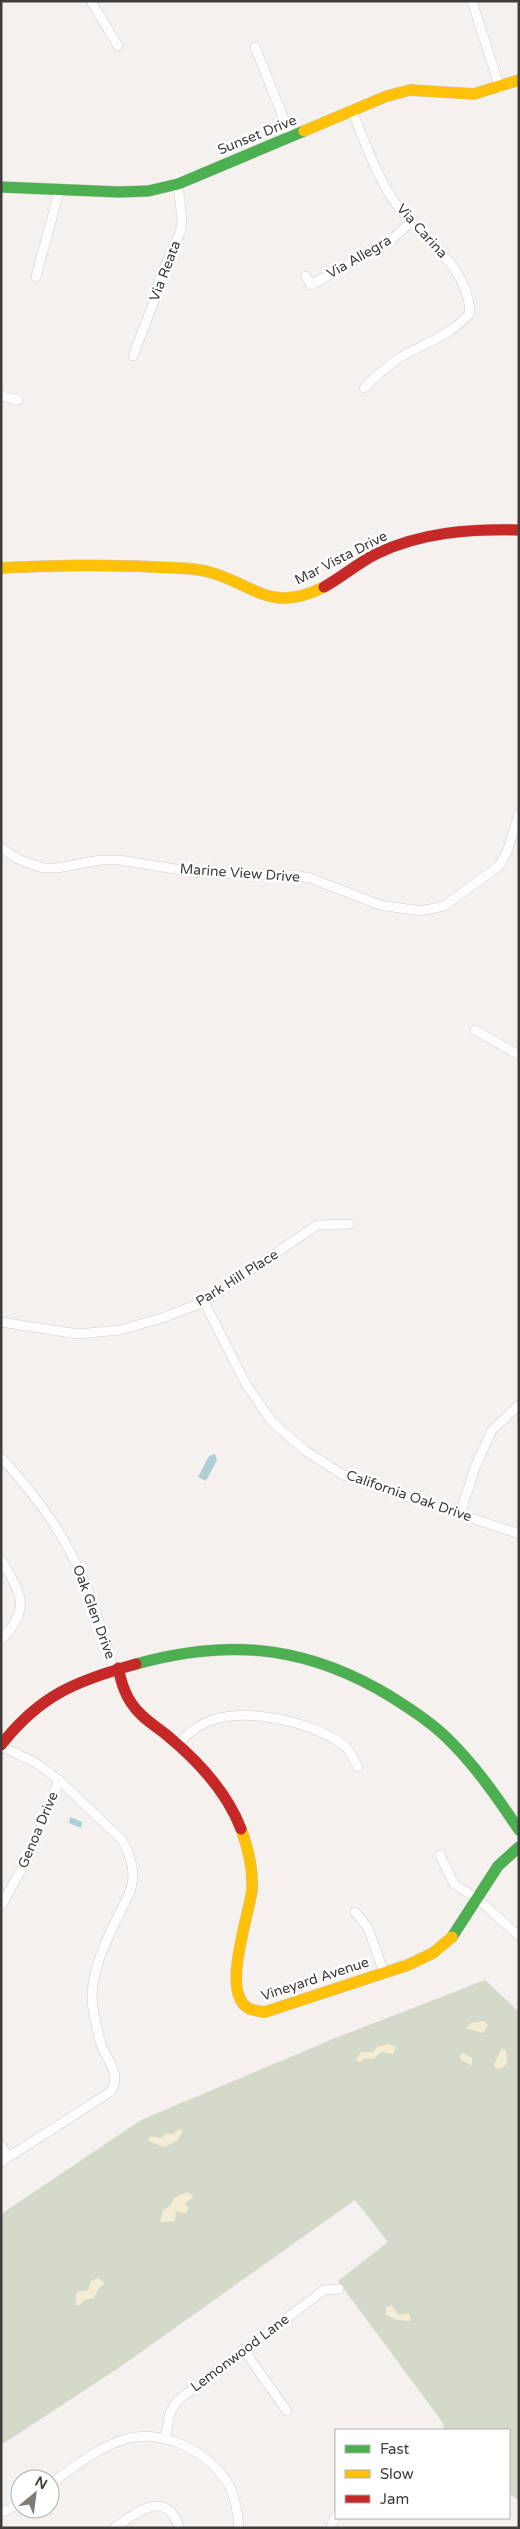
<svg xmlns="http://www.w3.org/2000/svg" width="520" height="2529" font-family="'Varela Round',sans-serif">
<rect width="100%" height="100%" fill="#f5f1ee"/>
<path fill="#d5d9c9" d="M485,1980L519,2012V2500L509,2494V2430H444L443,2423L338,2281L388,2242L355,2200L120,2367L1,2445V2214L141,2120L333,2039Z"/>
<g fill="#f3edd6">
<path d="M484,2021L488,2025L483,2033L466,2028L471,2023Z"/>
<path d="M388,2044L396,2047L393,2054L381,2052L373,2059L366,2058L359,2062L356,2060L361,2052H373L377,2047Z"/>
<path d="M501,2049L506,2050L507,2064L502,2068L496,2069L494,2065Z"/>
<path d="M463,2053L472,2058V2066L461,2060L460,2056Z"/>
<path d="M179,2129L183,2131L177,2141L164,2147L148,2141L150,2136L161,2138L166,2134H173Z"/>
<path d="M187,2192L191,2194L193,2198L185,2203L188,2209L186,2214L176,2211L175,2221L160,2222L163,2210L170,2206L174,2198Z"/>
<path d="M98,2278L105,2283L98,2289L94,2298L84,2300L80,2305H75L77,2292L88,2290L91,2281Z"/>
<path d="M391,2305L399,2315L409,2313L411,2321L398,2320L386,2315V2308Z"/>
</g>
<g fill="#adcfd3">
<path d="M215,1454L217,1460L206,1481L198,1477L209,1456Z"/>
<path d="M70,1817L82,1822L81,1828L69,1823Z"/>
</g>
<g fill="none" stroke-linecap="round" stroke-linejoin="round">
<g stroke="#d0cdca" stroke-width="10">
<g id="street">
<path d="M91,1L118,46"/>
<path d="M472,1L500,88"/>
<path d="M255,47L291,137"/>
<path d="M352,111C366,144 377,179 399,208C425,242 468,265 470,313C452,335 423,344 399,358C386,367 375,377 364,388"/>
<path d="M306,276L311,285L392,239L412,221"/>
<path d="M36,277L60,188"/>
<path d="M133,356L154,301L160,277L180,233L182,221L178,184"/>
<path d="M1,396L18,400"/>
<path d="M1,848L20,860L43,868H57L100,860H119L200,873L294,875L310,878L380,905L420,911L444,906L499,866L507,852L519,814"/>
<path d="M475,1030L519,1055"/>
<path d="M204,1302L246,1384L272,1422L306,1451L343,1475L519,1534"/>
<path d="M1,1322L78,1334L120,1330L162,1318L204,1302L317,1225L350,1224"/>
<path d="M1,1458C12,1468 20,1479 29,1490C77,1549 93,1599 114,1670"/>
<path d="M460,1514L476,1465L492,1430L519,1405"/>
<path d="M1,1559C20,1593 33,1607 1,1640"/>
<path d="M178,1744C185,1737 191,1730 201,1725C239,1704 310,1721 344,1745C350,1750 354,1761 358,1767"/>
<path d="M1,1746L36,1763L59,1780L122,1840C130,1854 136,1872 131,1888C129,1896 124,1904 120,1912C105,1944 86,1978 94,2014C96,2024 98,2034 101,2044C107,2061 123,2074 110,2092L1,2162"/>
<path d="M440,1855L454,1884L478,1899L519,1936"/>
<path d="M1,1906L31,1852L59,1780"/>
<path d="M355,1912L368,1928L384,1973"/>
<path d="M1,2145L8,2157"/>
<path d="M243,2349L287,2411"/>
<path d="M165,2439L170,2413L177,2401L324,2290L339,2289"/>
<path d="M50,2484C73,2468 98,2447 126,2439C165,2428 211,2453 230,2487C236,2500 238,2514 239,2528"/>
<path d="M1,2513L20,2504"/>
<path d="M114,2528C136,2513 167,2487 179,2528"/>
<path d="M330,2528L336,2516"/>
</g>
</g>
<g stroke="#d0cdca" stroke-width="12">
<g id="fast">
<path d="M1,187L119,192L148,191L178,184L304,131"/>
<path d="M136,1664C224,1640 297,1644 378,1689C402,1703 426,1718 446,1737C475,1765 497,1797 519,1830"/>
<path d="M452,1937L498,1866L519,1847"/>
</g>
</g>
<g stroke="#d0cdca" stroke-width="12">
<g id="slow">
<path d="M304,131L387,96L410,90L474,94L519,80"/>
<path d="M1,568C52,566 102,564 153,567C172,568 191,567 209,572C256,585 270,614 324,587"/>
<path d="M241,1829C248,1848 253,1869 252,1889C250,1914 219,1995 250,2009C254,2011 260,2011 265,2012L408,1965L433,1953L452,1937"/>
</g>
</g>
<g stroke="#d0cdca" stroke-width="12">
<g id="jam">
<path d="M324,587C342,577 358,563 376,554C421,532 470,529 519,530"/>
<path d="M118,1668C121,1680 124,1693 132,1704C141,1718 156,1726 169,1737C199,1762 227,1792 241,1829"/>
<path d="M1,1745C40,1695 76,1681 136,1664"/>
</g>
</g>
<use href="#street" stroke="#fefdfc" stroke-width="9"/>
<use href="#fast" stroke="#4caf50" stroke-width="11"/>
<use href="#slow" stroke="#ffc107" stroke-width="11"/>
<use href="#jam" stroke="#c62828" stroke-width="11"/>
</g>
<g text-anchor="middle" dominant-baseline="central" stroke-width="5" stroke-linejoin="round" paint-order="stroke">
<g font-size="14" fill="#3f3c3a" stroke="#fff">
<text transform="translate(257 135) rotate(-22)">Sunset Drive</text>
<text transform="translate(422 231) rotate(48)">Via Carina</text>
<text transform="translate(359 257) rotate(-30)">Via Allegra</text>
<text transform="translate(165 271) rotate(-69)">Via Reata</text>
<text transform="translate(341 558) rotate(-27)">Mar Vista Drive</text>
<text transform="translate(240 873) rotate(4)">Marine View Drive</text>
<text transform="translate(237 1278) rotate(-32)">Park Hill Place</text>
<text transform="translate(409 1496) rotate(19)">California Oak Drive</text>
<text transform="translate(94 1612) rotate(70)">Oak Glen Drive</text>
<text transform="translate(38 1830) rotate(-67)">Genoa Drive</text>
<text transform="translate(315 1979) rotate(-18)">Vineyard Avenue</text>
<text transform="translate(240 2353) rotate(-37)">Lemonwood Lane</text>
</g>
</g>
<rect width="520" height="2529" fill="none" stroke="#3f3c3a" stroke-width="5"/>
<rect x="335" y="2429" width="175" height="90" fill="#ffffff" stroke="#b2b1b0"/>
<rect x="345" y="2445" width="25" height="8" fill="#4caf50" stroke="#b2b1b0"/>
<text x="380" y="2454" font-size="15" fill="#3f3c3a">Fast</text>
<rect x="345" y="2470" width="25" height="8" fill="#ffc107" stroke="#b2b1b0"/>
<text x="380" y="2479" font-size="15" fill="#3f3c3a">Slow</text>
<rect x="345" y="2495" width="25" height="8" fill="#c62828" stroke="#b2b1b0"/>
<text x="380" y="2504" font-size="15" fill="#3f3c3a">Jam</text>
<g transform="translate(35 2494) rotate(29)"><circle r="24" fill="#ffffff" stroke="#b2b1b0"/>
<path d="M0-4L9 19L0 12L-9 19Z" fill="#7f7b79"/>
<text y="-8" font-size="14" font-weight="bold" text-anchor="middle" fill="#3f3c3a">N</text>
</g>
</svg>
